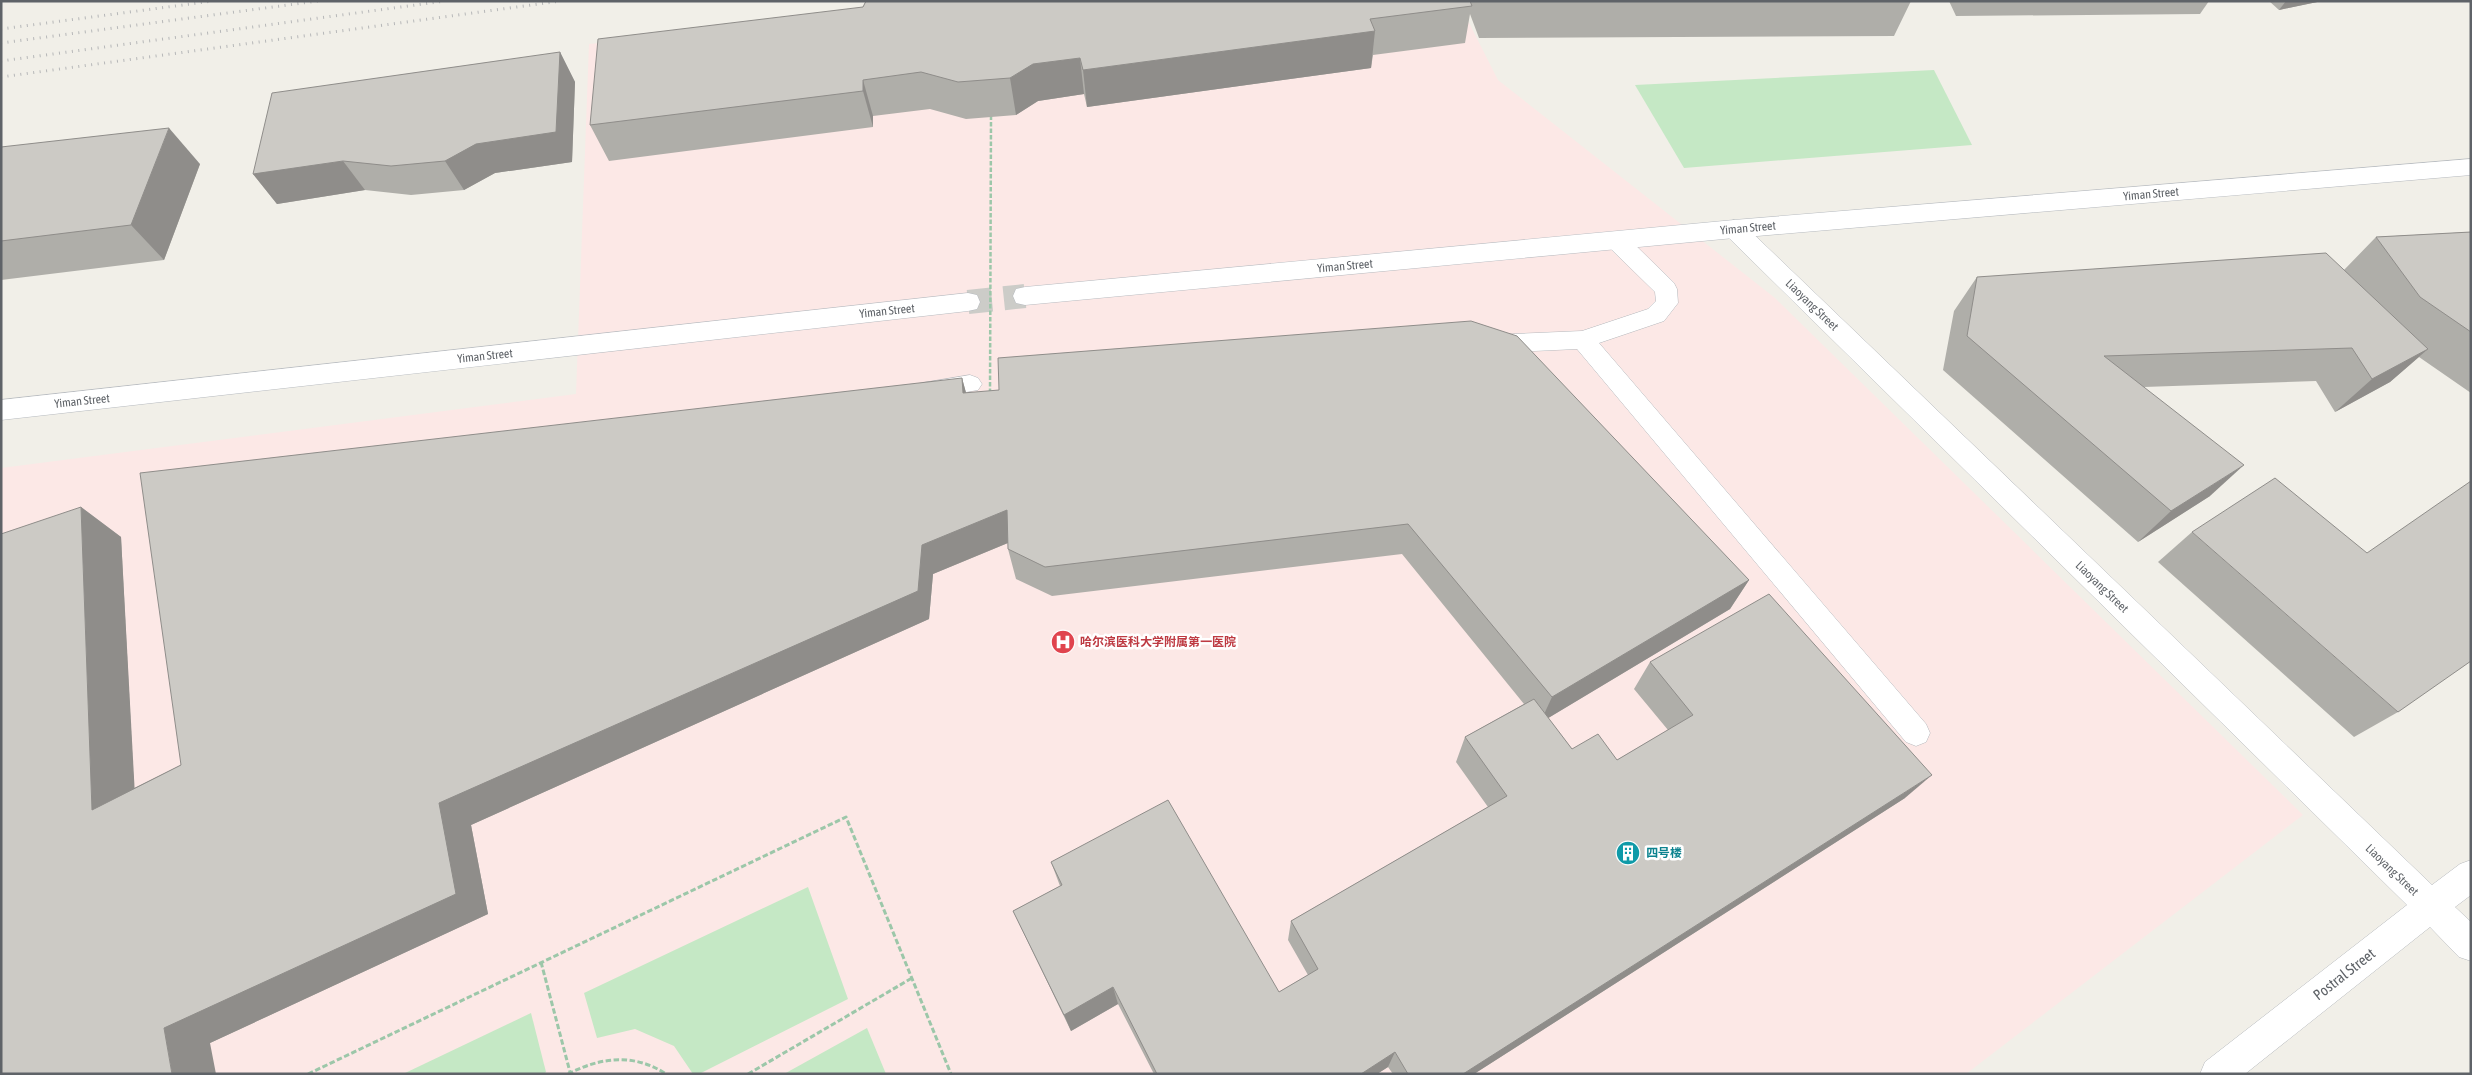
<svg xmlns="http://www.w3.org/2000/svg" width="2472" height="1075" font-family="'Asap Condensed','Noto Sans SC',sans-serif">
<rect width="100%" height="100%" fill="#f1efe8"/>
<path fill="#fce8e6" d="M980,1H1458L1498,80L1775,298L2303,815L1966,1074H1V468L576,394L589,44L772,26Z"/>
<g fill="#c5e8c5">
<path d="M1934,70L1972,145L1684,168L1635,85Z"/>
<path d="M808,887L848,999L699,1074H693L674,1046L635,1029L597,1038L584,993Z"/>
<path d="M531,1013L546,1072L544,1074H403Z"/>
<path d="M867,1028L886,1074H784Z"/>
</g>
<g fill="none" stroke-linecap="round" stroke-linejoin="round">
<path stroke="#ccccc8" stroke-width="24" stroke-dasharray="24 12" stroke-linecap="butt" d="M968,302L1025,296"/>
<g stroke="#b5b8bc" stroke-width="1">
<g id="service">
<path d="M1617,233L1625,235L1674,283L1677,289L1678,303L1664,321L1599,343L1926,724L1930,733L1926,742L1916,746L1906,742L1577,349L1490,353L1482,350L1479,344L1482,338L1490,335L1582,331L1648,309L1656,301L1655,292L1609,247L1606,241L1609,235Z"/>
<path d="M970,375L978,378L982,384L978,390L931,398L923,395L919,389L923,383Z"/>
</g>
</g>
<g stroke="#b5b8bc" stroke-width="1">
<path id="tertiary" d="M1734,220L1742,223L2432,885L2460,864L2471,860V895L2455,907L2471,922V961L2459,957L2430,927L2245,1074H2200L2205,1062L2407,905L1726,235L1722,229L1726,223Z"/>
</g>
<g stroke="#b6babf" stroke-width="1">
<g id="secondary">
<path d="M2471,159V175L1734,238L1025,305L1016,303L1013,296L1016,289L1025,287L1734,220Z"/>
<path d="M968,293L977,295L980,302L977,309L968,311L1,420V400Z"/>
</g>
</g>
<g stroke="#9cc7a9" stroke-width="3" stroke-dasharray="5.5 2.5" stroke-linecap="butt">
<path d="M541,962L570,1072"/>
<path d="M308,1074L846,817L951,1074"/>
<path d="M568,1074C601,1057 634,1053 666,1074"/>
<path d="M748,1074L912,978"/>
</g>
<use href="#service" fill="#fff" fill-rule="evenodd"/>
<use href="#tertiary" fill="#fff" fill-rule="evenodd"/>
<use href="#secondary" fill="#fff" fill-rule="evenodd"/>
<g stroke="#b6b7b8" stroke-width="3" stroke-dasharray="1 5.5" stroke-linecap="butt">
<path d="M1,29L213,1"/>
<path d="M1,43L318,1"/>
<path d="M1,61L445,1"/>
<path d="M1,77L561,1"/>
</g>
<path stroke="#9cc7a9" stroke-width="2.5" stroke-dasharray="4.5 2" stroke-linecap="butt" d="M990,393L991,116"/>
</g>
<g fill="#afaea9">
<path d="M866,1H1911L1894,36L1479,38L1470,14L1465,43L1373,55L1371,68L1087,107L1084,94L1038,101L1016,115L966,119L930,109L873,116V127L609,161L590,125L863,7Z"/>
<path d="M1949,1H2209L2200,14L1956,16Z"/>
<path d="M2269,1H2322L2279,10Z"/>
<path d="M560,52L575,82L572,162L495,173L464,190L411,195L365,190L277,204L253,174Z"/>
<path d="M1,147L200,164L164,260L1,280Z"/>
<path d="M2471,232V393L2419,357L2390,382L2335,412L2316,381L2144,387L2210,496L2138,542L1943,370L1954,311L1977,277L2344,270L2376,237Z"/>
<path d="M962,378L966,393L1749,580L1730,609L1548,718L1572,749L1617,760L1668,730L1634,689L1650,662L1905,798L1474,1074H1393L1388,1067L1377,1074H1154L1118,1004L1071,1031L1013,911L1060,886L1051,862L1279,992L1308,975L1288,940L1291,921L1488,807L1456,762L1465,737L1524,704L1402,554L1052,596L1016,579L1008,549V543L933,574L929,619L471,825L488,914L210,1043L1,1074L81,507L121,537L134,788Z"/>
<path d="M2192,532L2398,712L2354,737L2158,562Z"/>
</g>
<g fill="#8f8d8a">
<path d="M2286,1H2322L2279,10Z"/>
<path d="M1375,31L1371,68L1087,107L1083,70Z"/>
<path d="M560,52L575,82L572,162L495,173L464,190L445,161Z"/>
<path d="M1080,58L1084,94L1038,101L1016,115L1010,78L1033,64Z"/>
<path d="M863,80L873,116V127L863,91Z"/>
<path d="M169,128L200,164L164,260L131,225Z"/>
<path d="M343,161L365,190L277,204L253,174Z"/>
<path d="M2428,349L2390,382L2335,412L2372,379Z"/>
<path d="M962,378L971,411L963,393Z"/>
<path d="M2244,465L2210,496L2138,542L2171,511Z"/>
<path d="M81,507L121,537L137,833L92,810Z"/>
<path d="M1007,510L1015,540L933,574L929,619L471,825L488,914L210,1043L216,1074H172L164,1028L439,803L922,545Z"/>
<path d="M1749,580L1730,609L1540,723L1552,697Z"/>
<path d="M1932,775L1905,798L1474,1074H1463Z"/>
<path d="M1113,987L1118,1004L1071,1031L1064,1015Z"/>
<path d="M1395,1052L1388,1067L1377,1074H1361Z"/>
</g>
<g fill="#cccac5" stroke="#8f8d8a">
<path d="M866,1H1470L1472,6L1370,19L1375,31L1083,70L1080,58L1033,64L1010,78L958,82L921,72L863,80V91L590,125L598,39L863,7Z"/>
<path d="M560,52L556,132L476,144L445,161L391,166L343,161L253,174L272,93Z"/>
<path d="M169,128L131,225L1,241V147Z"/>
<path d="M2471,232V332L2420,297L2376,237Z"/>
<path d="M2326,253L2428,349L2372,379L2352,348L2104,356L2244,465L2171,511L1967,336L1977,277Z"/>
<path d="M1471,321L1517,336L1749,580L1552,697L1408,524L1045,567L1008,549L1007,510L922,545L918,591L439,803L456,894L164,1028L172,1074H1V534L81,507L92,810L181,765L140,473L962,378L963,393L999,390L998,358Z"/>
<path d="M2275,478L2367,553L2471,481V661L2398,712L2192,532Z"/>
<path d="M1769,594L1932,775L1463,1074H1408L1395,1052L1361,1074H1157L1113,987L1064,1015L1013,911L1062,885L1051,862L1168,800L1279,992L1318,969L1291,921L1507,796L1465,737L1534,699L1572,749L1598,734L1617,760L1693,715L1650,662Z"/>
</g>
<defs>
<g id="hospital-disc" transform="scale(1.25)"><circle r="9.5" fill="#e0444e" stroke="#fff"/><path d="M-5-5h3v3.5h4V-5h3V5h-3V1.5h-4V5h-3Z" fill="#fff"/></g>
<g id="building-disc" transform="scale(1.25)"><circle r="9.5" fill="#0f9aa8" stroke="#fff"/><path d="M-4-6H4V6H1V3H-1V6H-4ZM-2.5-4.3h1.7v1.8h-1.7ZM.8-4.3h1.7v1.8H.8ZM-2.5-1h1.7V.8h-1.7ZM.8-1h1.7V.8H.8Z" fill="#fff"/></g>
</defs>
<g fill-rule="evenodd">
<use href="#hospital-disc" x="1063" y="642"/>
<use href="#building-disc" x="1628" y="853"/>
</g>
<g text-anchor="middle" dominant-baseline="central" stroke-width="5" stroke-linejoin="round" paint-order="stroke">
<g font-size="12" fill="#5f6368" stroke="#fff">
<text transform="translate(2151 194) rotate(-5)">Yiman Street</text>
<text transform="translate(1748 228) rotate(-5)">Yiman Street</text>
<text transform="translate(1345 266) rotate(-5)">Yiman Street</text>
<text transform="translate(1812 305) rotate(44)">Liaoyang Street</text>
<text transform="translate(887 311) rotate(-6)">Yiman Street</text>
<text transform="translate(485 356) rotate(-6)">Yiman Street</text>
<text transform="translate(82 401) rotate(-6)">Yiman Street</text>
<text transform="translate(2102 587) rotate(44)">Liaoyang Street</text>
<text transform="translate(2392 870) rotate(44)">Liaoyang Street</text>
</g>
<g font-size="12" font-weight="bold" fill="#be3a42" stroke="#fff" text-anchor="start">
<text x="1080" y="642">哈尔滨医科大学附属第一医院</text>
</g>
<g font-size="12" font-weight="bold" fill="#0d838f" stroke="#fff" text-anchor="start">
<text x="1646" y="853">四号楼</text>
</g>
<g font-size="15" fill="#5f6368" stroke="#fff">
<text transform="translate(2344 974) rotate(-38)">Postral Street</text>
</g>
</g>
<rect width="2472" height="1075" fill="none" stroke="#5f6368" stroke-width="5"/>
</svg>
